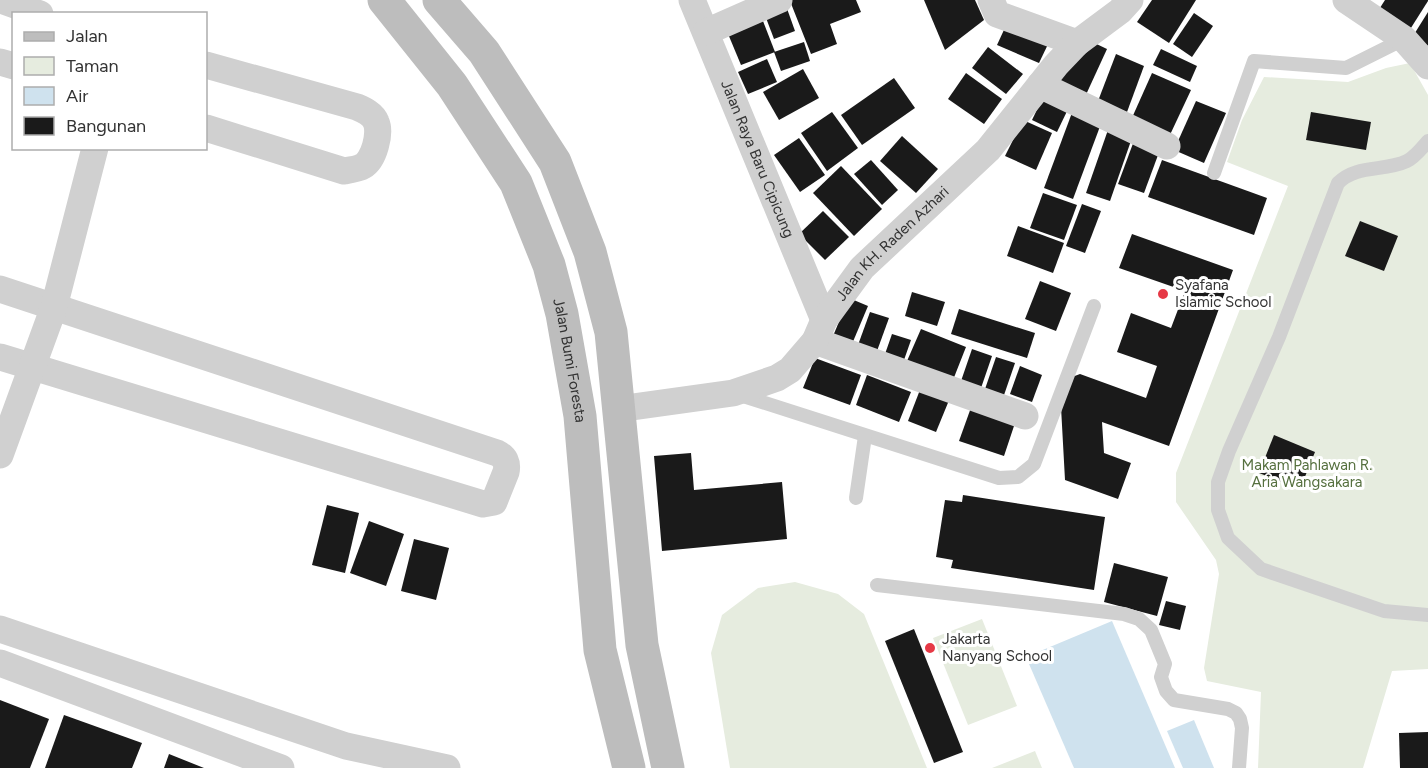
<svg xmlns="http://www.w3.org/2000/svg" width="1428" height="768" font-family="Figtree,sans-serif">
<rect width="100%" height="100%" fill="#fff"/>
<g fill="#e6ecdf">
<path d="M1410,63L1428,95V669L1392,671L1363,768H1258L1261,692L1207,681L1204,668L1219,574L1216,560L1176,502V473L1288,186L1227,162L1242,120L1264,77L1348,82L1386,68Z"/>
<path d="M795,582L838,594L864,614L927,768H730L711,653L722,615L758,588Z"/>
<path d="M982,619L1017,706L968,725L933,638Z"/>
<path d="M1035,751L1042,768H992Z"/>
</g>
<g fill="#cfe2ee">
<path d="M1112,621L1175,768H1074L1026,657Z"/>
<path d="M1194,720L1214,768H1183L1167,731Z"/>
</g>
<g fill="#1a1a1a">
<path d="M792,0H856L861,12L830,24L837,44L811,54L790,1Z"/>
<path d="M924,0H975L984,20L945,50Z"/>
<path d="M1152,0H1196L1169,43L1137,22Z"/>
<path d="M1385,0H1428V1L1409,31L1378,11Z"/>
<path d="M785,3L795,31L774,39L763,10Z"/>
<path d="M1428,12V46L1413,36Z"/>
<path d="M1194,13L1213,26L1192,57L1173,44Z"/>
<path d="M761,16L775,52L741,65L726,29Z"/>
<path d="M1009,19L1051,38L1039,63L997,45Z"/>
<path d="M1086,39L1107,49L1084,99L1055,86Z"/>
<path d="M804,42L810,61L781,71L774,52Z"/>
<path d="M988,47L1023,74L1006,94L972,68Z"/>
<path d="M1161,49L1197,66L1190,82L1153,65Z"/>
<path d="M1116,54L1144,66L1127,112L1098,101Z"/>
<path d="M767,59L777,82L748,94L738,72Z"/>
<path d="M803,69L819,98L779,120L763,92Z"/>
<path d="M966,73L1002,99L984,124L948,99Z"/>
<path d="M1152,73L1191,90L1169,137L1131,120Z"/>
<path d="M894,78L915,108L862,145L841,115Z"/>
<path d="M1045,93L1070,105L1057,132L1032,120Z"/>
<path d="M1196,101L1226,113L1204,163L1174,150Z"/>
<path d="M1073,110L1102,121L1073,199L1044,188Z"/>
<path d="M832,112L858,148L827,171L801,133Z"/>
<path d="M1311,112L1371,122L1366,150L1306,140Z"/>
<path d="M1023,120L1052,133L1036,170L1005,156Z"/>
<path d="M1109,127L1133,135L1110,201L1086,193Z"/>
<path d="M902,136L938,169L916,193L880,161Z"/>
<path d="M799,138L825,175L800,192L774,155Z"/>
<path d="M1135,138L1161,147L1144,193L1118,184Z"/>
<path d="M871,160L898,190L882,205L854,174Z"/>
<path d="M1162,160L1267,198L1254,235L1148,197Z"/>
<path d="M841,166L882,209L854,236L813,193Z"/>
<path d="M1043,193L1077,205L1064,240L1030,228Z"/>
<path d="M1082,204L1101,211L1085,253L1066,246Z"/>
<path d="M823,211L849,237L825,260L799,234Z"/>
<path d="M1360,221L1398,236L1384,271L1345,256Z"/>
<path d="M1018,226L1064,243L1053,273L1007,256Z"/>
<path d="M1132,234L1233,270L1169,446L1102,422L1104,453L1131,463L1118,499L1065,480L1061,407L1072,377L1080,374L1146,398L1157,366L1117,352L1131,313L1171,328L1185,291L1119,268Z"/>
<path d="M1040,281L1071,293L1056,331L1025,319Z"/>
<path d="M912,292L945,302L937,326L905,316Z"/>
<path d="M849,298L868,306L852,344L833,336Z"/>
<path d="M959,309L1035,333L1027,358L951,334Z"/>
<path d="M870,312L889,318L877,351L858,345Z"/>
<path d="M921,329L966,347L953,380L907,361Z"/>
<path d="M892,334L911,340L904,360L885,354Z"/>
<path d="M972,349L992,356L981,388L961,381Z"/>
<path d="M996,357L1015,363L1004,395L985,389Z"/>
<path d="M815,358L861,375L850,405L803,388Z"/>
<path d="M1020,366L1042,375L1032,402L1010,394Z"/>
<path d="M867,375L911,392L899,422L856,405Z"/>
<path d="M923,382L952,393L936,432L908,421Z"/>
<path d="M973,402L1017,417L1004,456L959,441Z"/>
<path d="M1274,435L1315,452L1300,489L1259,473Z"/>
<path d="M691,453L694,490L782,482L787,539L662,551L654,456Z"/>
<path d="M963,495L1105,517L1094,590L951,568L953,560L936,557L945,500L962,502Z"/>
<path d="M327,505L359,513L345,573L312,565Z"/>
<path d="M369,521L404,534L386,586L350,573Z"/>
<path d="M414,539L449,548L436,600L401,591Z"/>
<path d="M1114,563L1168,577L1157,616L1104,602Z"/>
<path d="M1166,601L1186,606L1180,630L1159,625Z"/>
<path d="M914,629L963,752L934,763L885,641Z"/>
<path d="M0,700L49,719L30,768H0Z"/>
<path d="M64,715L142,743L132,768H45Z"/>
<path d="M1428,732V768H1400L1399,733Z"/>
<path d="M169,754L204,768H164Z"/>
</g>
<g fill="none" stroke-linecap="round" stroke-linejoin="round">
<g stroke="#d0d0d0" stroke-width="14">
<path d="M1428,141C1422,148 1415,157 1407,161C1384,172 1357,164 1338,183L1279,337L1229,451L1218,482V510L1228,538L1261,569L1384,611L1428,615"/>
<path d="M1214,173L1254,61L1346,68L1404,39"/>
<path d="M737,394L999,478L1018,477L1034,464L1094,306"/>
<path d="M856,498L865,436"/>
<path d="M877,585L1124,614L1139,619L1151,630L1165,664L1161,677L1166,691L1174,700L1228,709L1236,713L1240,719L1242,728L1239,768"/>
</g>
<g stroke="#d0d0d0" stroke-width="27">
<path d="M1,0L40,14"/>
<path id="s1" d="M692,0L824,320"/>
<path d="M991,0L997,14L1077,43"/>
<path d="M1346,0L1404,39L1428,66"/>
<path d="M706,32L779,0"/>
<path d="M0,62L14,66"/>
<path d="M206,65L357,107C364,110 373,114 376,122C381,133 374,160 363,166C358,169 350,170 344,171L206,128"/>
<path d="M1040,85L1167,146"/>
<path d="M0,289L497,453C505,457 508,463 506,472L494,502L483,504L0,357"/>
<path d="M815,341L1025,416"/>
<path id="s2" d="M618,409L733,393L777,378L790,370L815,341L824,320L862,268L988,150L1056,65L1077,43L1120,11L1130,0"/>
<path d="M0,455L54,307L95,148"/>
<path d="M0,629L346,746L447,768"/>
<path d="M0,663L281,768"/>
</g>
<g stroke="#bdbdbd" stroke-width="33">
<path id="s3" d="M384,0L452,85L516,183L549,265L562,314L580,416L600,650L629,768"/>
<path d="M439,0L484,52L555,162L590,252L611,332L642,645L668,768"/>
</g>
</g>
<g fill="#e63946" stroke="#fff" stroke-width="2">
<circle cx="1163" cy="294" r="6"/>
<circle cx="930" cy="648" r="6"/>
</g>
<g text-anchor="middle" dominant-baseline="central" stroke-width="6" stroke-linejoin="round" paint-order="stroke">
<g font-size="15" fill="#333" stroke="#fff">
<text stroke="none"><textPath href="#s1" startOffset="172">Jalan Raya Baru Cipicung</textPath></text>
<text stroke="none"><textPath href="#s2" startOffset="342">Jalan KH. Raden Azhari</textPath></text>
<text stroke="none"><textPath href="#s3" startOffset="412">Jalan Bumi Foresta</textPath></text>
</g>
<g font-size="15" fill="#333" stroke="#fff" text-anchor="start">
<text x="1175" y="285">Syafana<tspan x="1175" dy="17">Islamic School</tspan></text>
<text x="942" y="639">Jakarta<tspan x="942" dy="17">Nanyang School</tspan></text>
</g>
<g font-size="15" fill="#56703f" stroke="#fff">
<text x="1307" y="465">Makam Pahlawan R.<tspan x="1307" dy="17">Aria Wangsakara</tspan></text>
</g>
</g>
<rect x="12" y="12" width="195" height="138" fill="#ffffff" stroke="#adadad" stroke-width="1.5"/>
<rect x="24" y="32" width="30" height="9" fill="#bdbdbd" stroke="#adadad" stroke-width="1.5"/>
<text x="66" y="42" font-size="18" fill="#333333">Jalan</text>
<rect x="24" y="57" width="30" height="18" fill="#e6ecdf" stroke="#adadad" stroke-width="1.5"/>
<text x="66" y="72" font-size="18" fill="#333333">Taman</text>
<rect x="24" y="87" width="30" height="18" fill="#cfe2ee" stroke="#adadad" stroke-width="1.5"/>
<text x="66" y="102" font-size="18" fill="#333333">Air</text>
<rect x="24" y="117" width="30" height="18" fill="#1a1a1a" stroke="#adadad" stroke-width="1.5"/>
<text x="66" y="132" font-size="18" fill="#333333">Bangunan</text>
</svg>
